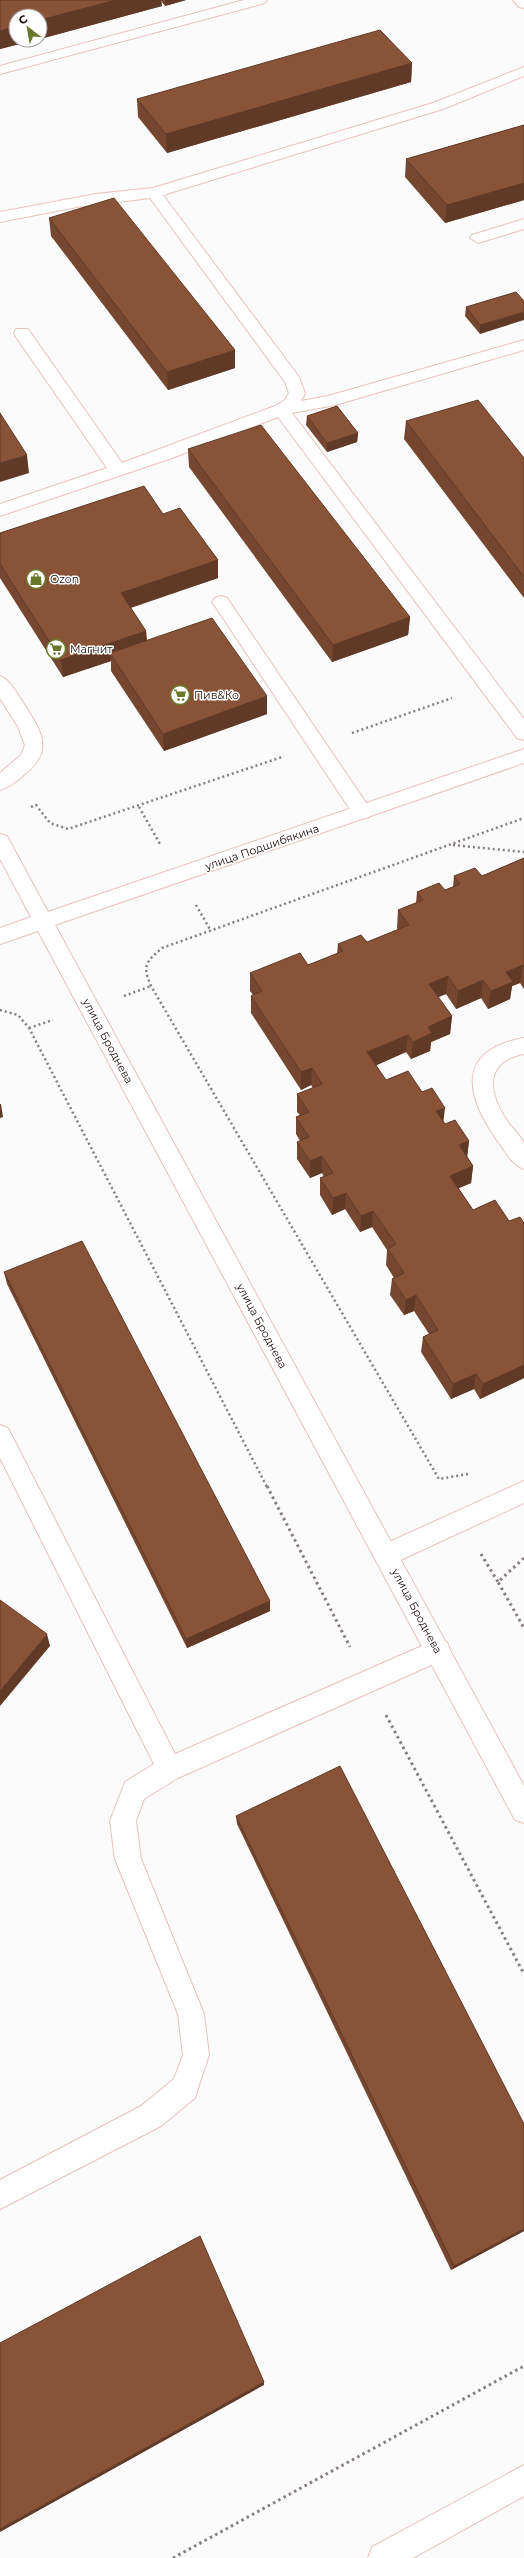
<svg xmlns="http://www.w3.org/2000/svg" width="524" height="2558" font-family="Montserrat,sans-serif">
<rect width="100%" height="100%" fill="#fbfbfb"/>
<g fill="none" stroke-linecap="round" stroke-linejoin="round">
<g stroke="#eac1bb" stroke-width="2">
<g id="service">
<path d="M244,0H267L265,3L0,74V66Z"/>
<path d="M513,0H524V8L519,7Z"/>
<path d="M524,67V76L443,109L163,195L299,377L305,393L301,401L328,396L524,340V350L335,405L292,413L524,719V740L517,738L278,417L172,458L0,516V504L107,468L16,337L14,333L16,329H28L122,463L275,406L285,400L289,393L285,382L150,198L77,207L0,222V212L96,194L153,188L433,103Z"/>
<path d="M524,219V229L478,243L470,238L472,235Z"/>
<path d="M221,596L227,598L369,807L372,812L369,817L362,819L355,817L215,606L212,602L215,598Z"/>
<path d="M0,676C10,680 16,692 22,701C39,728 56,749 26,773C18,780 10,787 0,790V773L21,755L25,745L18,727L0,698Z"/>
<path d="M524,1038V1054C482,1062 489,1095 508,1122C512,1128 522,1137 524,1144C524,1151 524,1161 524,1169C512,1165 505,1151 497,1140C465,1095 456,1050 524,1038Z"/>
<path d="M0,1425L8,1428L175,1754L438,1639L447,1642L450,1650L447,1658L178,1778L144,1799L136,1821L141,1859L204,2014L209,2055L198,2088L195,2098L161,2126L0,2209V2180L141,2106L174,2079L183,2055L178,2014L115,1859L110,1821L125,1782L154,1764L0,1458Z"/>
<path d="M524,1481V1503L394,1563L386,1566L378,1563L374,1555L378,1547Z"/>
</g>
</g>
<g stroke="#eac1bb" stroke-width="2">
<path id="tertiary" d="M524,2465V2496L413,2558H368L372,2547Z"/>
</g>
<g stroke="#eac1bb" stroke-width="2">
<path id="secondary" d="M524,749V763L55,925L524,1786V1823L515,1820L38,931L0,944V928L31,917L0,859V834L7,836L48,912Z"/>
</g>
<g stroke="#857e7d" stroke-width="2.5" stroke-dasharray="2 3" stroke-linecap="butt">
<path d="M352,733L452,698"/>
<path d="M31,807L36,805L50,823L68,829L282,757"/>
<path d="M139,807L160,844"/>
<path d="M453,845L524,852"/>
<path d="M196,905L211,931"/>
<path d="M124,996L151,986"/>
<path d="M0,1010L18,1015L29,1028L267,1487"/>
<path d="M29,1028L53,1020"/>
<path d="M468,1474L439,1479L151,986C142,965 146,962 162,948L524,818"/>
</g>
<g stroke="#857e7d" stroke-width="3" stroke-dasharray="2.5 3.5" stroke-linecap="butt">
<path d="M267,1486L350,1647"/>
<path d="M481,1554L498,1582"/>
<path d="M524,1558L498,1582L524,1628"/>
<path d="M386,1715L524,1974"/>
<path d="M173,2558L524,2366"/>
</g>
<use href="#service" fill="#fff" fill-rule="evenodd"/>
<use href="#tertiary" fill="#fff" fill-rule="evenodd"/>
<use href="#secondary" fill="#fff" fill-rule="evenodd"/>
</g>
<g fill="#764730">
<path d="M0,0H186L165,6L161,1L162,6L40,39V16L16,40H35L0,49Z"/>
<path d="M412,63L411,82L167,153L138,117L137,99Z"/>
<path d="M524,125V200L445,223L405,177L406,159Z"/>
<path d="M49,218L235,368L168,390L51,236Z"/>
<path d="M516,292L480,334L465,316L466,307Z"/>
<path d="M307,416L358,433L357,442L327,452L306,425Z"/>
<path d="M406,421L524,458V598L404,439Z"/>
<path d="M188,449L410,617L408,635L332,662L189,467Z"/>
<path d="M163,514L218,560V578L131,608L146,631L147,640L267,714L164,751L111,671V661L63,677L0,578V533Z"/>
<path d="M524,858V989L520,983L512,986L510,999L488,1009L481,998L456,1009L446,994L438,997L452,1016L450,1034L431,1042L430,1051L411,1059L406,1052L376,1065L386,1080L443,1121L445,1124L469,1141L467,1156L473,1166L471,1183L458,1188L473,1210L509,1221L524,1223V1378L480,1399L474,1389L451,1399L421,1352L423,1337L429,1334L414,1311L404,1315L390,1295L392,1279L394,1278L386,1265L387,1250L372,1227L360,1232L345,1209L332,1215L320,1195V1178L324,1177L322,1173L310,1178L297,1159V1142L300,1141L296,1134V1117L300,1115L297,1112V1094L313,1088L311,1085L301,1090L251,1013V996L253,995L250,991V973L308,965L337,954L338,944L367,942L398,930L397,928L398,910L416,903L417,892L445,890L453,887L454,876H482Z"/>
<path d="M4,1272L270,1601V1611L187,1648L7,1284Z"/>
<path d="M236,1816L524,2231L451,2270L237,1824Z"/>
</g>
<g fill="#603a27">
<path d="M116,0H161L162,6L40,39V20Z"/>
<path d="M165,0H186L165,6Z"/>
<path d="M16,26V40H35L0,49V31Z"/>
<path d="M412,63L411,82L167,153L166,134Z"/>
<path d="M524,183V200L445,223L447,205Z"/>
<path d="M524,312V320L480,334V325Z"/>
<path d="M235,350V368L168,390L167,372Z"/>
<path d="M358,433L357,442L327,452V443Z"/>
<path d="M27,455L29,473L0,482V463Z"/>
<path d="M218,560V578L122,610L121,593Z"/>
<path d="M410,617L408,635L332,662L333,645Z"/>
<path d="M146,631L147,648L110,653L111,661L63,677L61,660Z"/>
<path d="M267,696V714L164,751L163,734Z"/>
<path d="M523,965L520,983L512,986L510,999L488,1009L491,991L506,972Z"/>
<path d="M448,976L446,994L427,1002L429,984Z"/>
<path d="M483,980L481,998L456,1009L458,991Z"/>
<path d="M452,1016L450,1034L431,1042L430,1051L411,1059L413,1042L428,1027Z"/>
<path d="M408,1035L406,1052L366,1070L367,1052Z"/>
<path d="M312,1068L311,1085L301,1090V1072Z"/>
<path d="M0,1104H1L3,1117L0,1118Z"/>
<path d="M445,1108L443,1125L436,1111Z"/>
<path d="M469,1141L467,1158L459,1145Z"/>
<path d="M322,1156V1173L310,1178V1161Z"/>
<path d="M473,1166L471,1183L448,1193L450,1176Z"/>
<path d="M346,1193L345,1209L332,1215L333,1198Z"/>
<path d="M373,1211L372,1227L360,1232L361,1216Z"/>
<path d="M416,1295L414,1311L404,1315L406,1300Z"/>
<path d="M524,1365V1378L480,1399L483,1384Z"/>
<path d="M476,1374L474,1389L451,1399L453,1384Z"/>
<path d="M270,1601V1611L187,1648L186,1639Z"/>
<path d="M47,1634L50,1646L0,1706V1691Z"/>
<path d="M524,2229V2231L451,2270L454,2266Z"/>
<path d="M264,2382V2385L0,2532V2529Z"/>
</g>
<g fill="#895338" stroke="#603a27">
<path d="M0,0H116L40,20V16H16V26L0,31Z"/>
<path d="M380,30L412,63L166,134L137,99Z"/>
<path d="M524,125V183L447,205L406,159Z"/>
<path d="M114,198L235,350L167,372L49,218Z"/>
<path d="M516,292L524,301V312L480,325L466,307Z"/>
<path d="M478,400L524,458V577L406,421Z"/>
<path d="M337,406L358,433L327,443L307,416Z"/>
<path d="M0,413L27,455L0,463Z"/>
<path d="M261,425L410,617L333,645L188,449Z"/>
<path d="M144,486L163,514L180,508L218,560L121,593L146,631L61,660L0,564V533Z"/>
<path d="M212,618L267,696L163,734L110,653Z"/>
<path d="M524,858V967L523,965L506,972L513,982L491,991L483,980L458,991L448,976L429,984L452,1016L428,1027L432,1033L413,1042L408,1035L367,1052L386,1080L408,1071L422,1092L432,1088L445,1108L436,1111L445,1124L455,1120L469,1141L459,1145L473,1166L450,1176L473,1210L495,1200L509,1221L520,1217L524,1223V1365L483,1384L476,1374L453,1384L423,1337L438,1330L416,1295L406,1300L392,1279L404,1273L388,1249L396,1244L373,1211L361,1216L346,1193L333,1198L320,1178L333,1173L322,1156L310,1161L297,1142L309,1137L296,1117L309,1112L297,1094L322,1084L312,1068L301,1072L251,996L262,991L250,973L300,953L308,965L343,951L338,944L361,935L367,942L409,925L398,910L423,900L417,892L439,883L445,890L460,884L454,876L475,868L482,876Z"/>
<path d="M82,1241L270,1601L186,1639L4,1272Z"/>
<path d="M0,1600L47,1634L0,1691Z"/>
<path d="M340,1766L524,2124V2229L454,2266L236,1816Z"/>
<path d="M200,2236L264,2382L0,2529V2343Z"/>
</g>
<defs>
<g id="shop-ring" transform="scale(1)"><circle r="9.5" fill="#fff" stroke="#677929" stroke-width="1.5"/><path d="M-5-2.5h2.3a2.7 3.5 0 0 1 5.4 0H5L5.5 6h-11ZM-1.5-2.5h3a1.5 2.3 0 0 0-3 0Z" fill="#677929"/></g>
<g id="supermarket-ring" transform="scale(1)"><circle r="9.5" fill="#fff" stroke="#677929" stroke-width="1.5"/><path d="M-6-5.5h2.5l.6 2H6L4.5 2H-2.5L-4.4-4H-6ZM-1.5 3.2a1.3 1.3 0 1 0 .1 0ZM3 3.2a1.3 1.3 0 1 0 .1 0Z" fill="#677929"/></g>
</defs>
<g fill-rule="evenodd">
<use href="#shop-ring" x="36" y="579"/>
<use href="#supermarket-ring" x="56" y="649"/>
<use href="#supermarket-ring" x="180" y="695"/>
</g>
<g text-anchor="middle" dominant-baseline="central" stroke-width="3" stroke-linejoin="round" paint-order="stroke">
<g font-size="11" fill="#190c0a" stroke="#fff" text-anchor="start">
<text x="50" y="579">Ozon</text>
<text x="70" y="649">Магнит</text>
<text x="194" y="695">Пив&amp;Ко</text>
</g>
<g font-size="11" fill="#190c0a" stroke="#fff">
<text transform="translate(262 847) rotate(-19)">улица Подшибякина</text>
<text transform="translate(108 1041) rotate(62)">улица Броднева</text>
<text transform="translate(262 1326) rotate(62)">улица Броднева</text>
<text transform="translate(417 1611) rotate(62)">улица Броднева</text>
</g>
</g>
<g transform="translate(28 28) rotate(329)"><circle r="19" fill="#ffffff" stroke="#a39e9d"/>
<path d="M0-3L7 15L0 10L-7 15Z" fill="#677929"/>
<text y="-6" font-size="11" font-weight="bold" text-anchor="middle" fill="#190c0a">С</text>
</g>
</svg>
